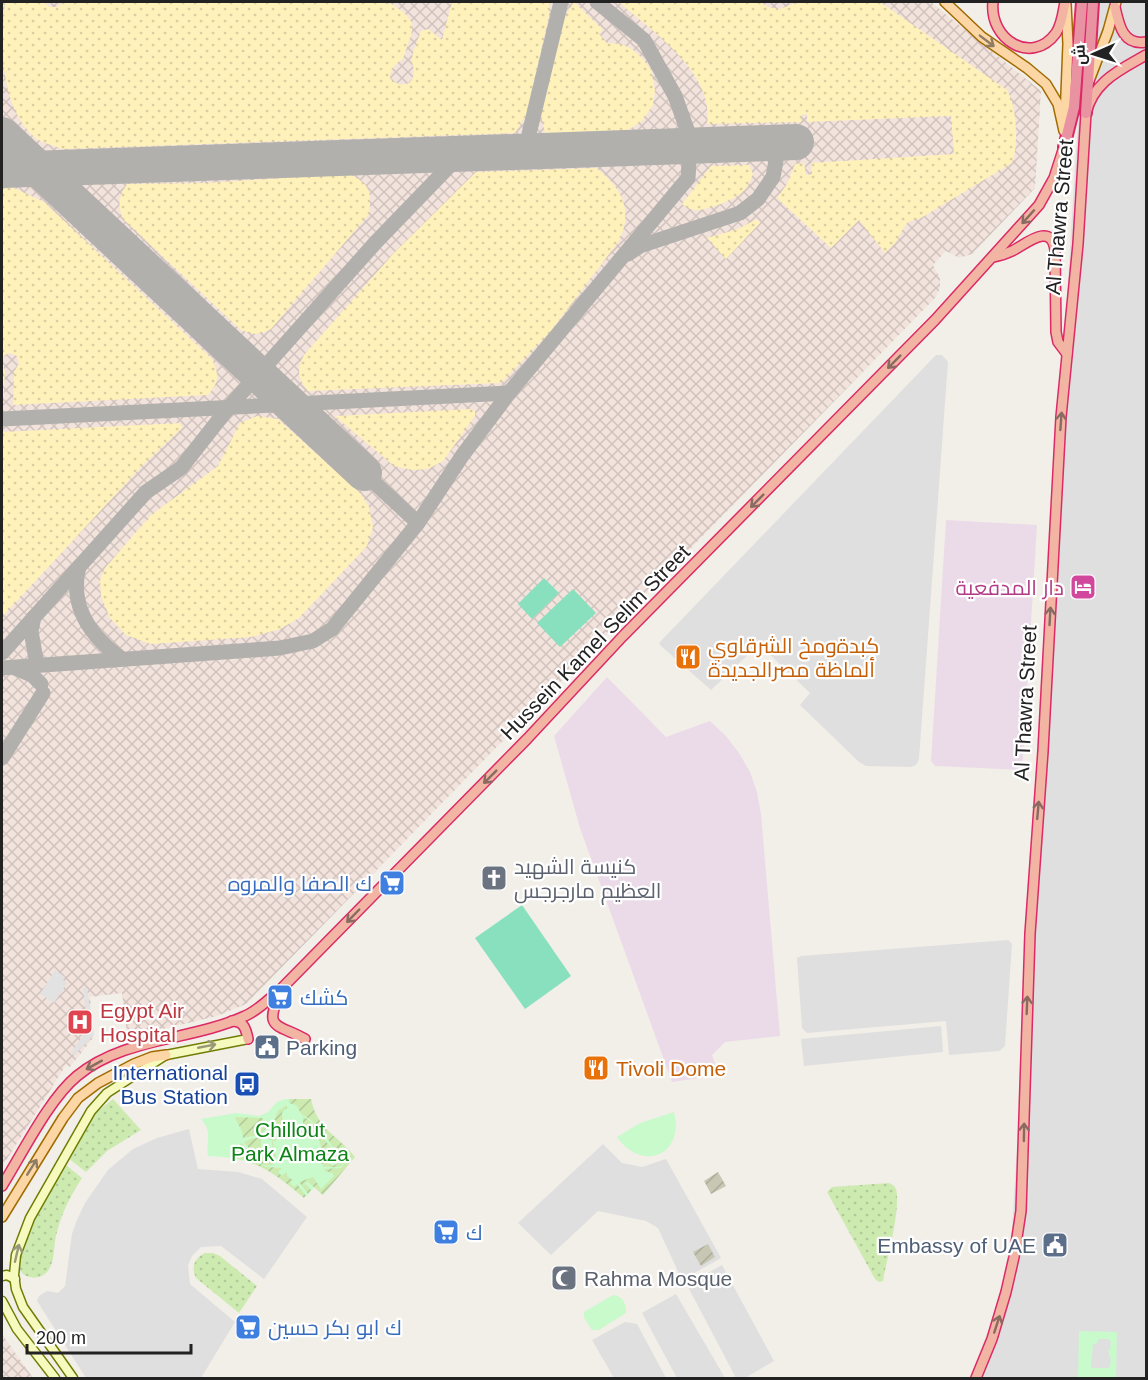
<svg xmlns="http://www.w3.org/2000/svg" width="1148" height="1380" font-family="Arial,Cairo,sans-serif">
<defs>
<pattern id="military-cross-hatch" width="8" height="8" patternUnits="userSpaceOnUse" patternTransform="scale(1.5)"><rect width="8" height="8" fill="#f3e3dd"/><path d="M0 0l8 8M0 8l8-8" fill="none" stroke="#d0c2bd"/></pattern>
<pattern id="construction-furrows" width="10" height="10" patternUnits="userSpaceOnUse" patternTransform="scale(1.5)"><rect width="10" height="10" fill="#c7c7b4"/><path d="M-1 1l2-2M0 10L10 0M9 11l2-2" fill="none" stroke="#abab9a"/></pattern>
<pattern id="grass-dots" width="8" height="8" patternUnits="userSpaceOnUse" patternTransform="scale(1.5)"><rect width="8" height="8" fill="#cdebb0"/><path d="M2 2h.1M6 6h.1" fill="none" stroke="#b0c997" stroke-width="1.8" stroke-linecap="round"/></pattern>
<pattern id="sand-dots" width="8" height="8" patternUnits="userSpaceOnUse" patternTransform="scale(1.5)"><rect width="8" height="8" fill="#fff1ba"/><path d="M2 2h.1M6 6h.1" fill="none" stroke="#dacea0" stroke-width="1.8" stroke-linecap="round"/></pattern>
<pattern id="garden-furrows" width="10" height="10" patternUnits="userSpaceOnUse" patternTransform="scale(1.5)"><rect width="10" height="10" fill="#cdebb0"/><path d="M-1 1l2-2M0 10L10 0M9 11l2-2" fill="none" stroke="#b0c997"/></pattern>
</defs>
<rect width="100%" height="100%" fill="#f2efe9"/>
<g fill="#e0dfdf">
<path d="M1087,2H1146V1378H970L995,1313L1006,1272L1012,1230L1075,165Z"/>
<path d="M936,355H942L948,362L919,759L916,765L911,767L866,766L859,762L800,705L810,693L759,644L711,690L661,646L659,643Z"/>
<path d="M1008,940L1012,944L1005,1046L999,1051L949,1055L946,1021L807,1033L802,1028L797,958L801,956Z"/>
<path d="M941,1026L943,1052L804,1066L801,1039Z"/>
<path d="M189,1129L198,1169L238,1172L262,1179L307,1217L264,1279L221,1246L201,1247L192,1256L188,1265L190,1284L235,1322L201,1378H86L37,1301L39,1296L47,1291L58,1293L65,1286L72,1234L77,1220L85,1203L108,1170L133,1149L157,1138Z"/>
<path d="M603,1144L622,1163L642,1167L666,1159L721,1258L682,1280L658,1228L646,1221L598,1211L551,1255L518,1223Z"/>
<path d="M722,1265L774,1361L745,1378H736L687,1285Z"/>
<path d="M676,1294L725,1378H677L642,1313Z"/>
<path d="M625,1322L637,1324L666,1378H614L592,1340Z"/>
</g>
<g fill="#ebdbe8">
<path d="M946,520L1037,525L1022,770L935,766L931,761Z"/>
<path d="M607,677L666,737L710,721L726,736L739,753L750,772L757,792L761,814L780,1036L725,1042L712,1055L719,1075L672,1082L580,828L554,736Z"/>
</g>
<g fill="url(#military-cross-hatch)">
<path d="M2,2H931L1041,91L1035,188L972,254L959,258L946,251L933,265L940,278V288L936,297L246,1004L217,1016L131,1037L127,1034L122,993L90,997L93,1038L70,1067L66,1065L2,1167Z"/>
<path d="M2,1334L33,1378H2Z"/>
</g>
<g fill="url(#construction-furrows)">
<path d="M718,1172L726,1186L711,1194L704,1181Z"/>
<path d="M708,1244L715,1257L701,1266L693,1252Z"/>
</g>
<g fill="url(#grass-dots)">
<path d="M113,1099L141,1130L107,1151L86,1172L64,1155L93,1115Z"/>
<path d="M60,1160L82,1178C71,1195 62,1212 57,1232C53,1244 56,1262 47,1272C43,1276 36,1279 30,1277C19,1275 18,1266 18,1256C20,1216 40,1193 60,1160Z"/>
<path d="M889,1183C893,1185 894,1185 896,1189C901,1206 888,1257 884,1275L883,1281L879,1282L875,1279L827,1192L832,1187Z"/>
<path d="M205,1253H213L220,1256L257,1286L239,1313L196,1278C191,1267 194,1258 205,1253Z"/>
</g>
<g fill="url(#sand-dots)">
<path d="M5,2H43L50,7H57L64,2H388C421,22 414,25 403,59C395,64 391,68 390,78C398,87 412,88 414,73C415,68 411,64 412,59C413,50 418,40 421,31L428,29L442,40L452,2H549V16L526,115L515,133L63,149C55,146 45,144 37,139C32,136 28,130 24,126C0,91 1,45 5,2Z"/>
<path d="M574,2L603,30L599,34L607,43L621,44L632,49L642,58L651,70L655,90L653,105L642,121L628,130L545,133L541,114L544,96L563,20Z"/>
<path d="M619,2H761L768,7L780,9L798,2H880L1007,90C1017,107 1019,145 1012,163L921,218C904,222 907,223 899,237C896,243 890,248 885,253L859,220L831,248L777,198L787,184L795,164L804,163L806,175L812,174L811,163L954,154L951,116L807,122V114L801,115V122L707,124C715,73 653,32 619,2Z"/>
<path d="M749,165L753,174C750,182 747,189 740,194C732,201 705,211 694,210C689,209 686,207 682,204L711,166Z"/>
<path d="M596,168C621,187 634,210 619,241L550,332L501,383L308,391C298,379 296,369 304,355L393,254L476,172Z"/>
<path d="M349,174C370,184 372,191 369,214L271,329C260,335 253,335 241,330L123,219C117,205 119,196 127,184L206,183Z"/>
<path d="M14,188L44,202L212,359C219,375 220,381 208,395L13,405L14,372L19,363L17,356L10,353L5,355L2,360L5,372L3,405H2V189Z"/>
<path d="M757,219L760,223L726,259L707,238L738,229Z"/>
<path d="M471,409L475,411V416L443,461L428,469L412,470L394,466L335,416Z"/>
<path d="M257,416L278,419L361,494L369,507L373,527L367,546L299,618L280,629L251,637L151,644L126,635L110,618L101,596L100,580L105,568L151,515L218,466L240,423Z"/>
<path d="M180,423L182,428L142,466L2,617V432Z"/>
</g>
<g fill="#c8facc" fill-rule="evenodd">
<path d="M285,1099H311C317,1129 337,1135 354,1156L323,1195L315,1187L304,1198C270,1169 255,1158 208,1156C205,1140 214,1134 201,1119L236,1113L259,1116L268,1112L277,1102Z"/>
<path d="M674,1112C685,1155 642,1173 617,1137L640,1123Z"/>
<path d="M613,1295C622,1295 627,1305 626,1313L599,1330H592L584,1318V1312Z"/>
<path d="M1079,1331L1117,1332L1116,1378H1078ZM1099,1339H1108L1111,1342L1110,1349L1108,1351L1111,1360L1109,1368H1092L1091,1366L1093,1344H1096Z"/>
</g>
<g fill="url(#garden-furrows)">
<path d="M289,1099H311C317,1130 338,1135 355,1157L323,1195L307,1181L303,1185L306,1184L311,1190L308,1194L299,1182L313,1177L321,1189L334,1176L332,1173L325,1171L324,1169L341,1168L346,1162L347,1157L344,1152L332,1146L324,1133L310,1119L302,1115L296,1105L289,1103Z"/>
<path d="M287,1105V1108C282,1110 280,1115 284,1120L287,1122L288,1129L280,1134L272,1126L278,1111Z"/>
<path d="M235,1117L262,1118L269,1126L259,1135L243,1138C243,1128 237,1125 235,1117Z"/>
<path d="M303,1117C316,1122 321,1137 330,1146C334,1150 339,1151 343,1153L346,1159C342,1171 333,1166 324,1167L319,1159L321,1152L328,1157V1161L333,1166L340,1162L341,1156L335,1152L329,1155L321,1151C321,1138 315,1130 303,1127Z"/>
<path d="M253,1138H263L261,1141V1156L267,1157L270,1161L269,1158L273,1156L272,1141L269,1138H276V1141H273L276,1157L272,1161L274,1165C255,1168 254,1152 244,1142Z"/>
<path d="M242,1143L258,1163L267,1167L282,1168L278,1172L282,1176L286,1172L288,1177L293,1180L290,1183L294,1187L297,1184L306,1196L304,1198C283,1180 264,1164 235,1158C235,1150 232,1150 242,1143Z"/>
</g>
<g fill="#88e0be">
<path d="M544,578L559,593L532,619L518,604Z"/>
<path d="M573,589L596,613L560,647L537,623Z"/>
<path d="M522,905L571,976L525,1009L475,938Z"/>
</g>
<g fill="#e2e2e2">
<path d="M55,970L65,977L63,980L67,983L54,1003L40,994Z"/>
<path d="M83,988H87L94,1035L74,1055L71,1053L86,1031L88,1032Z"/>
</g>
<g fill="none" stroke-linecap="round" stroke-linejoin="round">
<g stroke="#b1b0ac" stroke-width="15">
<path d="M597,2L644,40L675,96L693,146"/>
<path d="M529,134L561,2"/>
<path d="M628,254L640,246L740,213L758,199L773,177L776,161L770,151L762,143"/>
<path d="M2,419L509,393"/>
<path d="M364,473L418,523"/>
<path d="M79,567C69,606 91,637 122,659"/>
<path d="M34,617L31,631L37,665"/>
<path d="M2,653L146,492L181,468L229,407L376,242L462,153"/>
<path d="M2,668L280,648L313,641L332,629L418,523L462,456L509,393L688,178L689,163L685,152L671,146"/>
<path d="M15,668L32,675L41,684"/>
<path d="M2,758L43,693"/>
</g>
<g stroke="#b1b0ac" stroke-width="36">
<path d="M2,135L364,473"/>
<path d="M2,170L796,142"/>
</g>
<g stroke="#707d05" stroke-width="11">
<g id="secondary">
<path d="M2,1276L7,1275L15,1279"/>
<path d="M2,1301L17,1329L55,1378"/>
<path d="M73,1378L23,1307L16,1289L14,1275L16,1255L30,1218L91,1111L107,1093L166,1055L248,1039"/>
</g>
</g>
<g stroke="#a06b00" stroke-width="12">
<g id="primary">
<path d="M945,2L982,37L1027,68L1046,84L1058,104L1064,131"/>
<path d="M1089,81L1108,31L1116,2"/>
<path d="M1065,119L1068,44L1066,4"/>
<path d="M2,1217L63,1118L78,1098L98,1083L134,1064L152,1057L166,1055"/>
</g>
</g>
<g stroke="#dc2a67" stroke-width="12">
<g id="trunk">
<path d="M993,2C989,40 1032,66 1056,33C1062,24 1063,12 1065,2"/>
<path d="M1115,7C1119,25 1123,46 1146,42"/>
<path d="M993,257C999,256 1006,254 1012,251C1025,245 1051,221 1055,250L1056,332L1058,342L1067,354"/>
<path d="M281,991C263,1030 276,1023 305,1039"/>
<path d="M232,1021C244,1021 246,1029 248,1039"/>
<path d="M2,1186C22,1154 49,1099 77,1076C124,1037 191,1041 245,1016C259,1010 270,998 282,988L527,739L623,636L935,320L1039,205L1054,178L1064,147"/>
<path d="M976,1378L992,1339L1006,1292L1014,1257L1021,1211L1030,934L1043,751L1061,417L1078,244L1086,113C1094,81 1120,70 1146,55"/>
</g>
</g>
<g stroke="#dc2a67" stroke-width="14">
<g id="motorway">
<path d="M1086,113L1093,2"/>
<path d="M1064,147L1074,107L1082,2"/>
</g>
</g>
<use href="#secondary" stroke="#f7fabf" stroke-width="8"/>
<use href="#primary" stroke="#fcd6a4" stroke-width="9"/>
<use href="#trunk" stroke="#f2b4a3" stroke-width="9"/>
<use href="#motorway" stroke="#e892a2" stroke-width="10"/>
</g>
<defs><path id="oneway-shaft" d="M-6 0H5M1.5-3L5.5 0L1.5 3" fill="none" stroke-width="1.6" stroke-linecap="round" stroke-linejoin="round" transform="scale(1.5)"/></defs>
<g stroke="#8f7c63">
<use href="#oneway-shaft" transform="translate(987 41) rotate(37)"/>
<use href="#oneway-shaft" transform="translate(32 1167) rotate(-58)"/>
</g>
<g stroke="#8a6b62">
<use href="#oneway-shaft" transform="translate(1028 217) rotate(132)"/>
<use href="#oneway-shaft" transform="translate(894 362) rotate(135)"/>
<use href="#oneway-shaft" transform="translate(1061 421) rotate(-86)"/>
<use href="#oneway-shaft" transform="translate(757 501) rotate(135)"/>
<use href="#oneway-shaft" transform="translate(1050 616) rotate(-87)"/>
<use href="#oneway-shaft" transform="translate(490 777) rotate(135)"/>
<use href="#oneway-shaft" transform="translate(1038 810) rotate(-85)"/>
<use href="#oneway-shaft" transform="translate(353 916) rotate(134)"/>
<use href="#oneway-shaft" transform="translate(1027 1005) rotate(-88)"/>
<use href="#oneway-shaft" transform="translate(94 1065) rotate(151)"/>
<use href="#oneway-shaft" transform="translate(1024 1132) rotate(-89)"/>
<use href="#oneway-shaft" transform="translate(997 1324) rotate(-72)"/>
</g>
<g stroke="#979978">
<use href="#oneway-shaft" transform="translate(207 1046) rotate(-11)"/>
<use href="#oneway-shaft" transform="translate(17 1253) rotate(-77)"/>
</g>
<defs>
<g id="hotel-square" transform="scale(1.35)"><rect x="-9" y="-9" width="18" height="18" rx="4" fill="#d1479c" stroke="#fff"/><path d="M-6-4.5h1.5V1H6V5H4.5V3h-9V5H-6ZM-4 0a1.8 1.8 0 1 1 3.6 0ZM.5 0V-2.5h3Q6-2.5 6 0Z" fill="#fff"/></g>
<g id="restaurant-square" transform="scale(1.35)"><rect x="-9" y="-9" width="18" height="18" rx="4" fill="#e8710a" stroke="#fff"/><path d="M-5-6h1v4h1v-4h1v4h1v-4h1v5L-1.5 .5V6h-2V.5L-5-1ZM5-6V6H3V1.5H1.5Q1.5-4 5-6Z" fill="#fff"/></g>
<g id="church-square" transform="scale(1.35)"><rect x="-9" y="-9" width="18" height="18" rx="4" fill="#6b7280" stroke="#fff"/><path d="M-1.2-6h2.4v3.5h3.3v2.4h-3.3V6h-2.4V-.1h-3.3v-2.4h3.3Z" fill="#fff"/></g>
<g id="supermarket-square" transform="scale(1.35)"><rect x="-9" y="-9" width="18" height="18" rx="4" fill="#3f7fe0" stroke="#fff"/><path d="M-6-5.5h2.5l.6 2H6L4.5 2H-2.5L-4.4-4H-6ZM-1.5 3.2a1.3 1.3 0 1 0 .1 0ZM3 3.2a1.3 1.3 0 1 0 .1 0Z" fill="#fff"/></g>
<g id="hospital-square" transform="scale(1.35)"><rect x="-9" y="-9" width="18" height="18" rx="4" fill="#e0444e" stroke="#fff"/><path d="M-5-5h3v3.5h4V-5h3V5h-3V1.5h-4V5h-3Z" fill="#fff"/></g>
<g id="civic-square" transform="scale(1.35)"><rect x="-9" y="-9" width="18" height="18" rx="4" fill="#5c6f8a" stroke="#fff"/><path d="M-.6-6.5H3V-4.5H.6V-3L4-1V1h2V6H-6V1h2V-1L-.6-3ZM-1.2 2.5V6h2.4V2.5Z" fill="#fff"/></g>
<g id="bus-square" transform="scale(1.35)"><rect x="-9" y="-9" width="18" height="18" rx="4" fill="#1a4fb4" stroke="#fff"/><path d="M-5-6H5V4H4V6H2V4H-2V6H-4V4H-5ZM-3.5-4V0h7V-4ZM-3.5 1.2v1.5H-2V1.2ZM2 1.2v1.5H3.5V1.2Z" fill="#fff"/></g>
<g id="mosque-square" transform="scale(1.35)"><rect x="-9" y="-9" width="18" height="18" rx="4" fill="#6b7280" stroke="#fff"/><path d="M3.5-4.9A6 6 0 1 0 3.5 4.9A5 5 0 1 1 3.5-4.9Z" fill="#fff"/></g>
</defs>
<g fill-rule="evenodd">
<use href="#hotel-square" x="1083" y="587"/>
<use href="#restaurant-square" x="688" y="657"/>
<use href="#church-square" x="494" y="878"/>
<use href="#supermarket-square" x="392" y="883"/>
<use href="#supermarket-square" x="280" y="997"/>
<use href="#hospital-square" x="80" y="1022"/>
<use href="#civic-square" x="267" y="1047"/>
<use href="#restaurant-square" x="596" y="1068"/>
<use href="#bus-square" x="247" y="1084"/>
<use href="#supermarket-square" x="446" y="1232"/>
<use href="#civic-square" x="1055" y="1245"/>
<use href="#mosque-square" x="564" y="1278"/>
<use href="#supermarket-square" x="248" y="1327"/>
</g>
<g text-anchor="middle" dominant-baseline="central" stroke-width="4.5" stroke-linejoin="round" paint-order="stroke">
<g font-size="21" fill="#222" stroke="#fff">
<text transform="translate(1059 217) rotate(-85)">Al Thawra Street</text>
<text transform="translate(595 642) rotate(-46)">Hussein Kamel Selim Street</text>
<text transform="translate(1025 703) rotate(-87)">Al Thawra Street</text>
</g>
<g font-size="21" fill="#b23c85" stroke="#fff" text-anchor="end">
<text x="1064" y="587">دار المدفعية</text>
</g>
<g font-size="21" fill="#c56008" stroke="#fff" text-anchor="start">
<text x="708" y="645">كبدةومخ الشرقاوي<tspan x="708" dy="24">ألماظة مصرالجديدة</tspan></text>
<text x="616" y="1068">Tivoli Dome</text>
</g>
<g font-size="21" fill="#5b616d" stroke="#fff" text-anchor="start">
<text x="514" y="866">كنيسة الشهيد<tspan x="514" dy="24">العظيم مارجرجس</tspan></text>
<text x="584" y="1278">Rahma Mosque</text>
</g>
<g font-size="21" fill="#366cbe" stroke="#fff" text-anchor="start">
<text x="372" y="883" text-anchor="end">ك الصفا والمروه</text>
<text x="300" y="997">كشك</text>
<text x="466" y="1232">ك</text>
<text x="268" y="1327">ك ابو بكر حسين</text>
</g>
<g font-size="21" fill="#be3a42" stroke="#fff" text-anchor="start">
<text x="100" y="1010">Egypt Air<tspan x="100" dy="24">Hospital</tspan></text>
</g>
<g font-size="21" fill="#4e5e75" stroke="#fff" text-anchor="start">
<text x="286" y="1047">Parking</text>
<text x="1036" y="1245" text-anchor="end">Embassy of UAE</text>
</g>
<g font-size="21" fill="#164399" stroke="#fff" text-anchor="end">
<text x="228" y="1072">International<tspan x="228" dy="24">Bus Station</tspan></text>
</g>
<g font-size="21" fill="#0c8416" stroke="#fff">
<text x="290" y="1129">Chillout<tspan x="290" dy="24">Park Almaza</tspan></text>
</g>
</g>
<rect width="1148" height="1380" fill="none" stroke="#222222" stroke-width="6"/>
<g transform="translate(1094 54) rotate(267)" stroke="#ffffff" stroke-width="4.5" paint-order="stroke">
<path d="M0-4.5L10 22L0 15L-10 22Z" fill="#222222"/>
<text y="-9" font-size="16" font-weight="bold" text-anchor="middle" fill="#222222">ش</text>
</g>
<path d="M27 1344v9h164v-9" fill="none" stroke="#222222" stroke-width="3"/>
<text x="36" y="1344" font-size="18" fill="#222222" stroke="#ffffff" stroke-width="4.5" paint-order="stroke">200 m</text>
</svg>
